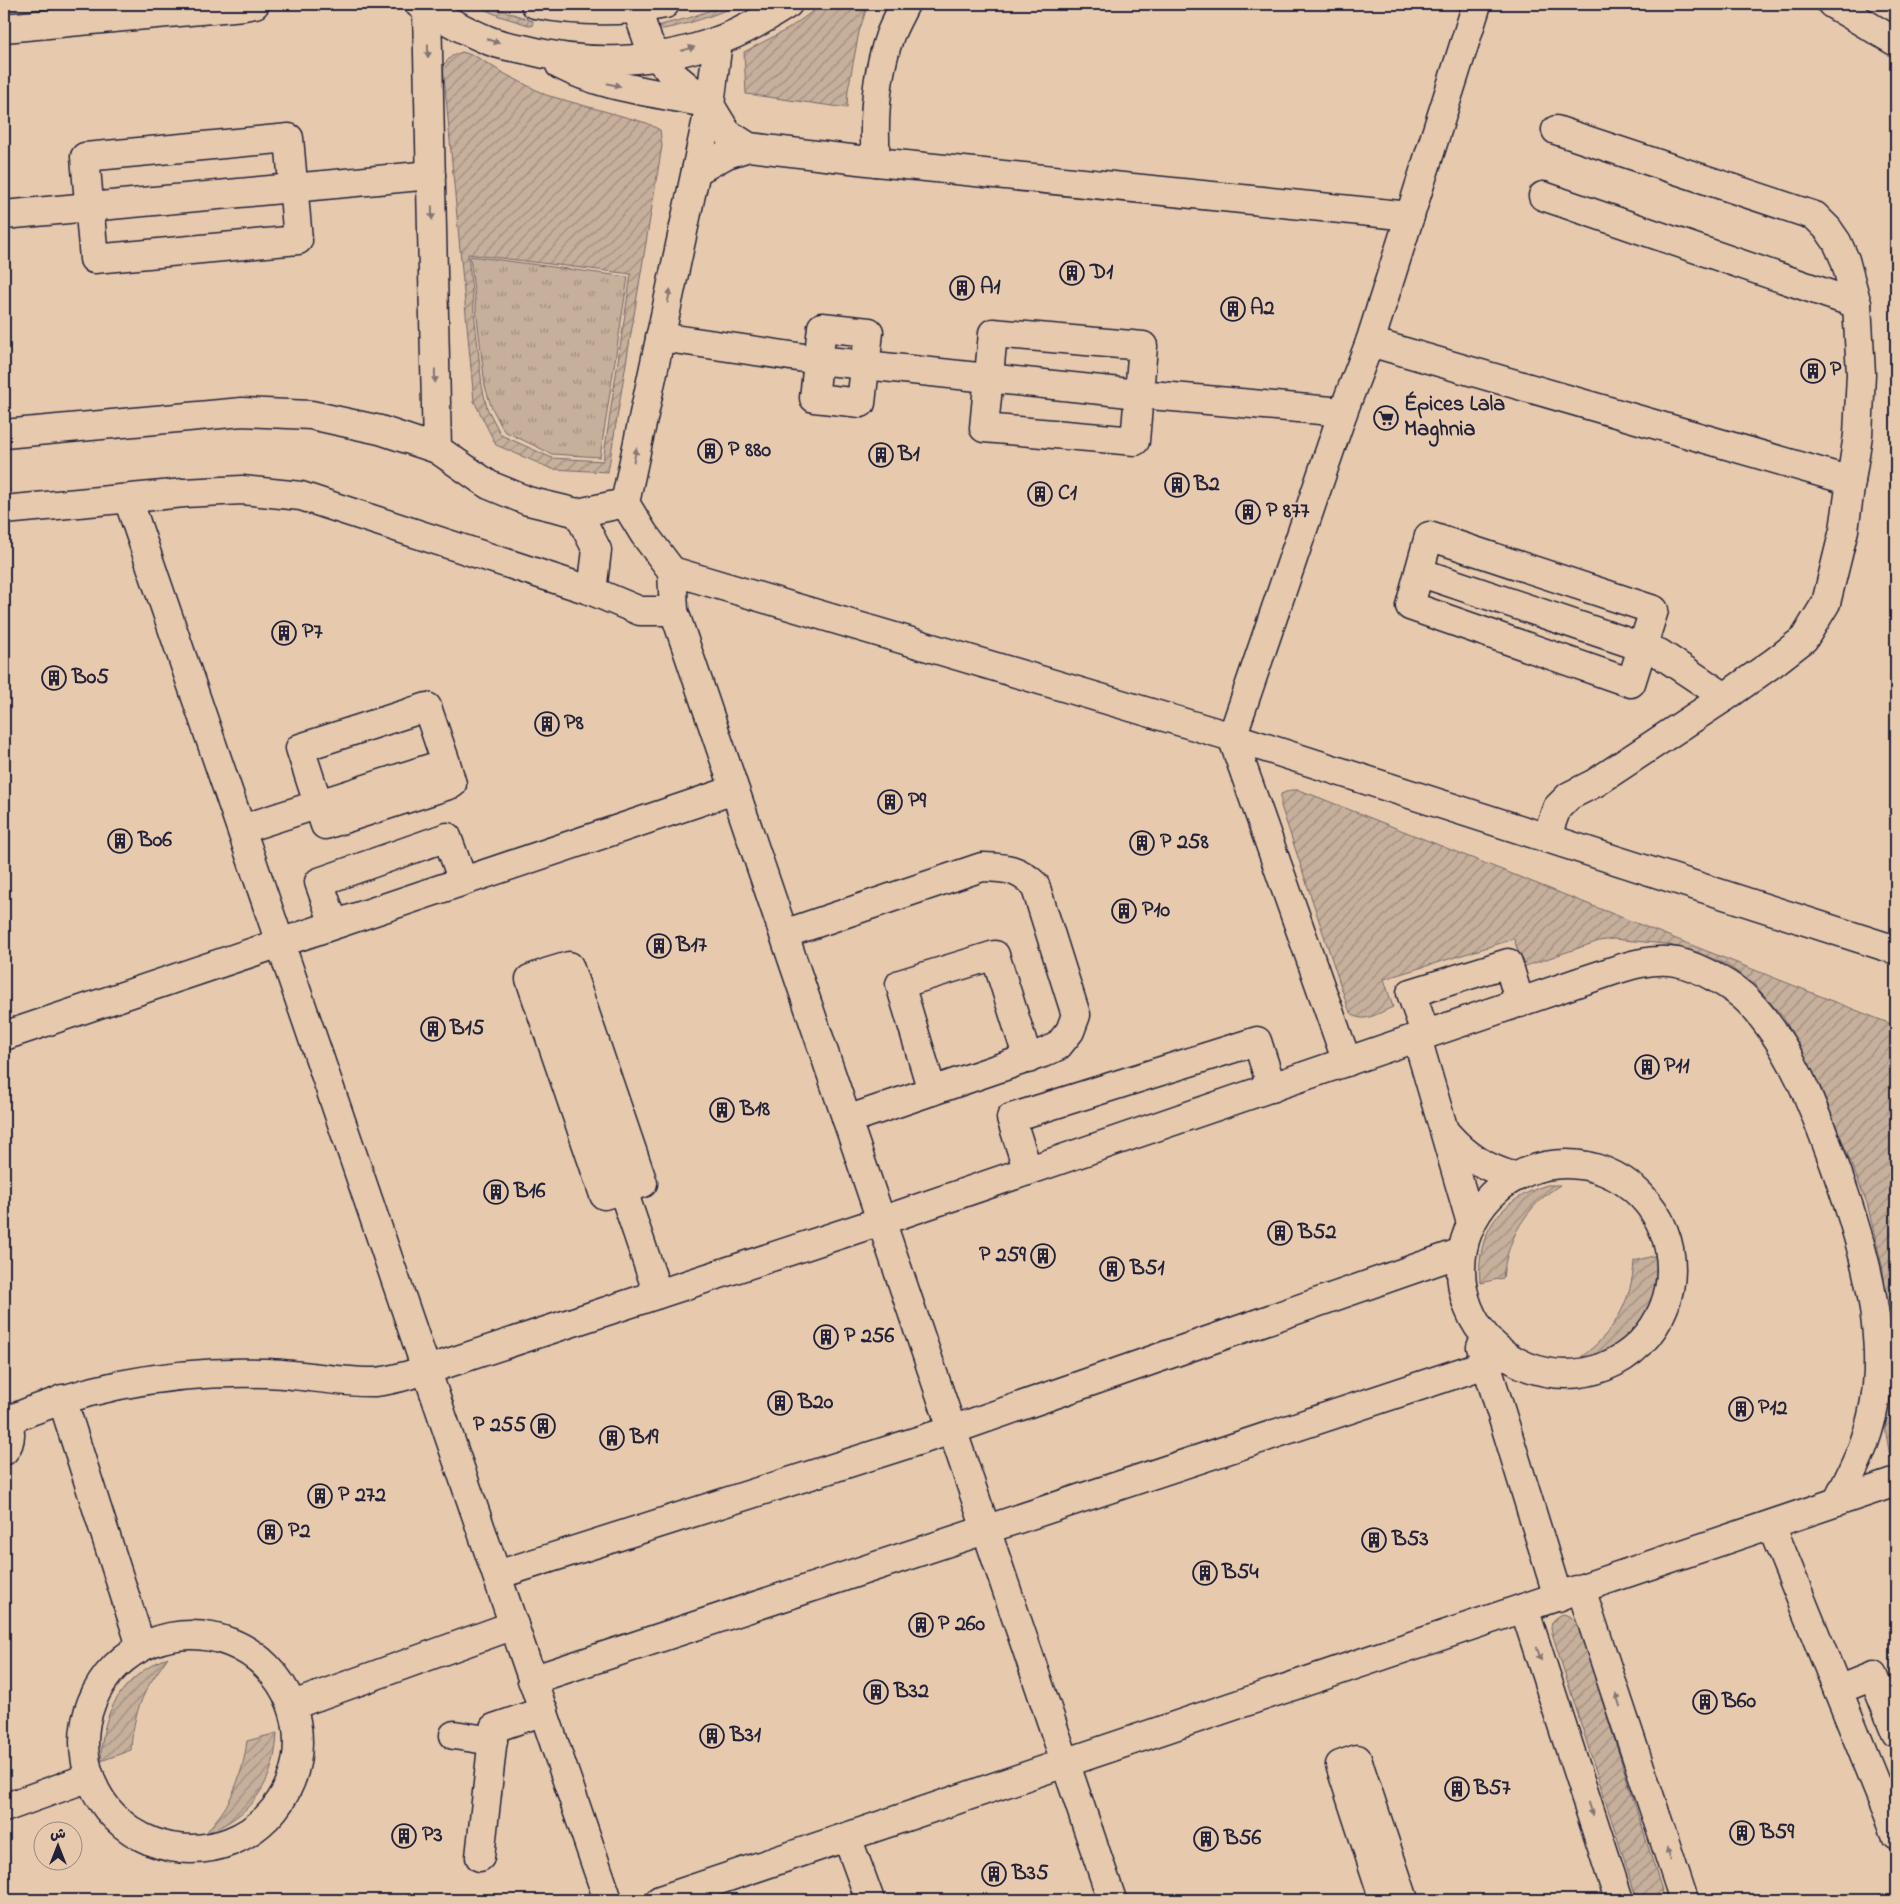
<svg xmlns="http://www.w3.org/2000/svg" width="1900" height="1904" font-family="'Indie Flower','Playpen Sans Arabic',sans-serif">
<defs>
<pattern id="park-tufts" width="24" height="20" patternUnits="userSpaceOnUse" patternTransform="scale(1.25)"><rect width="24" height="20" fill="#c6af9b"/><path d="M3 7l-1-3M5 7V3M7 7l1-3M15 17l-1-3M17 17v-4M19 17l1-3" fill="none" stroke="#a08e80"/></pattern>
<pattern id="garden-furrows" width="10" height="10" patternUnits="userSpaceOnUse" patternTransform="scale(1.25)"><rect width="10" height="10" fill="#c6af9b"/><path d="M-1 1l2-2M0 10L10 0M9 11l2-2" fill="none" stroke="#a08e80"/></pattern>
</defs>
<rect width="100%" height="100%" fill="#e7caae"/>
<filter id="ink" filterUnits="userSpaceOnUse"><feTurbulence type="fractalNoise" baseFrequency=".02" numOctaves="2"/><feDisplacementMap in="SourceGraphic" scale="10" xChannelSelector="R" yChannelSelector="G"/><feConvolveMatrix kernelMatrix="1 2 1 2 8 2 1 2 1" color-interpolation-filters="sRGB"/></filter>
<g filter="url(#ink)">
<path fill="url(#park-tufts)" stroke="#74686b" d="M470,256L628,277L600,457L552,454L504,431L491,406L485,386Z"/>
<g fill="url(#garden-furrows)" stroke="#74686b" fill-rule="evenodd">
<path d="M473,4H484L533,21L532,26L499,16Z"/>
<path d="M727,4H740C713,16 687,25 658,30L656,26L689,18Z"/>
<path d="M823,4H868L859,32L848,90L847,108L746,94L744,52L788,29Z"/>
<path d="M462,52L475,56L505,74L546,95L647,123L660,130L662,146L608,472L552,469L496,445L474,401L443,65L452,56ZM468,254L631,274L603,461L552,458L501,435L487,408L482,386Z"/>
<path d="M1291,790H1298L1310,794L1896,1026V1455L1890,1457L1884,1421L1890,1348L1883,1270L1867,1203L1822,1090L1800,1047L1783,1017L1754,984L1727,965L1697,952L1665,944L1613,939L1599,941L1523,967L1514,939L1384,979L1393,1007C1376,1014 1356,1029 1347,1005L1281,806V794Z"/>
<path d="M1547,1185H1560C1526,1206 1507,1239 1503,1278L1480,1283C1476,1233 1499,1200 1547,1185Z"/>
<path d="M1657,1255C1663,1309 1635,1349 1581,1357C1613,1334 1632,1302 1634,1261Z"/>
<path d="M1563,1614L1570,1616L1578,1624L1665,1900H1637L1552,1633C1549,1623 1554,1618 1563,1614Z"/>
<path d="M168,1657C162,1666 156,1674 150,1683C138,1703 132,1727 131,1750L101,1761C101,1711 122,1677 168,1657Z"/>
<path d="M277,1733C275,1782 252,1816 206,1833C212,1825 219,1817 225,1808C237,1788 244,1765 247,1741Z"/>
</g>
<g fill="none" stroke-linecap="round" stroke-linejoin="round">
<g stroke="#22223b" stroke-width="31">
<g id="minor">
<path d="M419,4C442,18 465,31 490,41C500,45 512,47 523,49C587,66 655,64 717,41C743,32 766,18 788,4"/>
<path d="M432,4L427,9L437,449"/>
<path d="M535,4C579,12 621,13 665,4"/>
<path d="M905,4C900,14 894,25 890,35C876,75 873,121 876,162L1410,216"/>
<path d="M1832,4L1896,42"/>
<path d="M637,10L648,41L657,56L672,74L710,105L727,133L749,147L876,162"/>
<path d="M4,28L244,6L255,4"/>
<path d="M718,41L710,105L625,503L644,534L672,571L674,611L1112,1900"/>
<path d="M560,65C605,88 655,92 704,103"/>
<path d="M289,138L298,240L94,259L85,157Z"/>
<path d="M696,171L727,154L749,147"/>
<path d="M1543,196L1857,304"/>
<path d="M4,215L431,175"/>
<path d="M822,327L869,332L861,403L814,398Z"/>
<path d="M993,333L1143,346L1135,441L984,428Z"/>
<path d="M660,337L818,360L1139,394L1343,412"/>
<path d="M1370,342L1851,481"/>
<path d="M4,434L242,412L311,415L380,430L437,449L489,485L528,501L578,513L625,503"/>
<path d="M128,499L608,1900"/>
<path d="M4,510L184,493L242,490L301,496L592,591L640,611H674"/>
<path d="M578,513L597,550L592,591"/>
<path d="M672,571L1232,737L1896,950"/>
<path d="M1419,572L1410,606L1631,683L1654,610L1429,536L1419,572L1642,647L1659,653L1725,697"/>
<path d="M242,829L446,763L427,707L300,748L325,825L452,784L446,763"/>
<path d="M1546,838L1557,808L1569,796L1595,783L1725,697L1773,663L1804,639L1826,603L1844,530L1851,481L1858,435L1861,374L1857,304L1845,260L1837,242L1828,229L1815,216L1556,130"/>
<path d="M334,924L319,882L447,837L463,881"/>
<path d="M784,934L982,867C1006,868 1017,868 1035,885L1076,1015L1070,1031L1058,1046L1043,1053L847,1120"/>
<path d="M549,972L530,979L604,1195L643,1183L569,966L549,972L658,1294"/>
<path d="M1426,1035L1411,993L1508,963L1520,1003"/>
<path d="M4,1036L734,790"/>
<path d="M1417,1038L1471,1223"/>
<path d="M1347,1062L1232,737L1343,412L1370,342L1477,4"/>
<path d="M932,1091L900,984L995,955L1028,1059"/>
<path d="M1447,1134C1468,1158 1486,1168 1516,1177"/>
<circle cx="1566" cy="1269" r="105"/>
<path d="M1028,1171L1011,1118L1257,1041L1272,1088"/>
<path d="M1481,1347L1558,1597"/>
<path d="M62,1399L141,1646"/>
<path d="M4,1422C87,1385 175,1370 266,1373C302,1374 339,1383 375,1382C392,1381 411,1374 427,1370L881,1221L1582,981C1612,972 1645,956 1677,962C1699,967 1734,986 1749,1002C1790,1045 1812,1103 1832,1158C1857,1226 1884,1312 1877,1386C1872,1433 1858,1461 1837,1502"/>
<path d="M4,1451C12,1442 11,1431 8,1420"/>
<path d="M1771,1525L1896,1834"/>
<path d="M497,1575L952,1430L1462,1252"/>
<path d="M1581,1589L1684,1900"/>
<path d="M1524,1608L1619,1900"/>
<circle cx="191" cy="1742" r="107"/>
<path d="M532,1680L1486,1364"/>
<path d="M1838,1690L1873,1676L1896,1733"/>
<path d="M293,1705L514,1625"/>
<path d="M454,1735L493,1741"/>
<path d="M4,1808L90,1777"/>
<path d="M847,1837L870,1900"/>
<path d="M480,1857L494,1728L544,1711"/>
<path d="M660,1900L1896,1482"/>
<path d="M1384,1900L1340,1765L1357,1759L1404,1900"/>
</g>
</g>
<use href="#minor" stroke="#e7caae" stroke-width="28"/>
</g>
<defs><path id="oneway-solid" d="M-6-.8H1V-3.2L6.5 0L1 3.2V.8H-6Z" transform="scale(1.25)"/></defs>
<g fill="#847674">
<use href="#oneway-solid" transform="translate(493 41) rotate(18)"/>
<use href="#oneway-solid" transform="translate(688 49) rotate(-16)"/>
<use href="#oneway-solid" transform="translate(428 51) rotate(89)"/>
<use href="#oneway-solid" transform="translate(614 85) rotate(14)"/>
<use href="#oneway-solid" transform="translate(432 213) rotate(89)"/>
<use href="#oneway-solid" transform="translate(669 296) rotate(-78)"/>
<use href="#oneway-solid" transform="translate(435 376) rotate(89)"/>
<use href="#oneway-solid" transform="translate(635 455) rotate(-78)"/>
<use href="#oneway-solid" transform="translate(1539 1654) rotate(72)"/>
<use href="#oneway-solid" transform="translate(1618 1700) rotate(-108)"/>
<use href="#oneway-solid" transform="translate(1590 1809) rotate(72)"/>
<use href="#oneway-solid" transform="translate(1669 1854) rotate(-108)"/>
</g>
</g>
<defs>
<g id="building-ring" transform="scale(1.25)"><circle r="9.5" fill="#e7caae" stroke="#22223b" stroke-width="1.5"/><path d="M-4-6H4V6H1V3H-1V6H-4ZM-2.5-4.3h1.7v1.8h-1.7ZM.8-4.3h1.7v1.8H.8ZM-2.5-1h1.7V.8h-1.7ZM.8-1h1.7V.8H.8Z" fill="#22223b"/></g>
<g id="supermarket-ring" transform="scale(1.25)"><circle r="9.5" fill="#e7caae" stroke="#22223b" stroke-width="1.5"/><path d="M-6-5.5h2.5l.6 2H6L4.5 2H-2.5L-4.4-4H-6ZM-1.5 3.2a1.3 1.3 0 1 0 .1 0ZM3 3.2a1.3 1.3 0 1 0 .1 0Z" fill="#22223b"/></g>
</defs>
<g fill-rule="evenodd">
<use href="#building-ring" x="1072" y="273"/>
<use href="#building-ring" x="962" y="288"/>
<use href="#building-ring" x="1233" y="309"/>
<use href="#building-ring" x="1813" y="371"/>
<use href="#supermarket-ring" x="1386" y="418"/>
<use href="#building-ring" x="710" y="451"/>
<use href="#building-ring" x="881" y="455"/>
<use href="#building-ring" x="1177" y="485"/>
<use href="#building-ring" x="1040" y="494"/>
<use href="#building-ring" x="1248" y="512"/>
<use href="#building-ring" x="284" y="633"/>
<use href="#building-ring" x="54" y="678"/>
<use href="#building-ring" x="547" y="724"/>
<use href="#building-ring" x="890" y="802"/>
<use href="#building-ring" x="120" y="841"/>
<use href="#building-ring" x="1142" y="843"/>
<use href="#building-ring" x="1124" y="911"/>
<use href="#building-ring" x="659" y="946"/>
<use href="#building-ring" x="433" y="1029"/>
<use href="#building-ring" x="1647" y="1067"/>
<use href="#building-ring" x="722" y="1110"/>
<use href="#building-ring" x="496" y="1192"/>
<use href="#building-ring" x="1280" y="1233"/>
<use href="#building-ring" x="1043" y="1256"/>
<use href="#building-ring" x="1112" y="1269"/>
<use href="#building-ring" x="826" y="1337"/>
<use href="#building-ring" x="780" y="1403"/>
<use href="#building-ring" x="1741" y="1409"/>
<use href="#building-ring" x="543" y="1426"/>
<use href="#building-ring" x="612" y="1438"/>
<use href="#building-ring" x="320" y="1496"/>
<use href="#building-ring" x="270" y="1532"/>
<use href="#building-ring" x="1374" y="1540"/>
<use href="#building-ring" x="1205" y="1573"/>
<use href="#building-ring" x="921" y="1625"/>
<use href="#building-ring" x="876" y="1692"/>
<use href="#building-ring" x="1705" y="1702"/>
<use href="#building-ring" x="712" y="1736"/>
<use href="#building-ring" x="1457" y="1789"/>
<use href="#building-ring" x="1742" y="1833"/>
<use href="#building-ring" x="404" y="1836"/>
<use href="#building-ring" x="1206" y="1839"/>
<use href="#building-ring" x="994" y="1874"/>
</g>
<g text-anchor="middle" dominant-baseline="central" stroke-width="4" stroke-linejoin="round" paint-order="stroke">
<g font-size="22" font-weight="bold" fill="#22223b" stroke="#e7caae" text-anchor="start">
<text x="1090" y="273">D1</text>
<text x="980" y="288">A1</text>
<text x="1250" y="309">A2</text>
<text x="1830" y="371">P</text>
<text x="1404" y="405">Épices Lala<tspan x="1404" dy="25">Maghnia</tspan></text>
<text x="728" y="451">P 880</text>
<text x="898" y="455">B1</text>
<text x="1194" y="485">B2</text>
<text x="1058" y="494">C1</text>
<text x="1266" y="512">P 877</text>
<text x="302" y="633">P7</text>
<text x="72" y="678">B05</text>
<text x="564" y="724">P8</text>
<text x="908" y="802">P9</text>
<text x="138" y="841">B06</text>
<text x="1160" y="843">P 258</text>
<text x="1142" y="911">P10</text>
<text x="676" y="946">B17</text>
<text x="450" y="1029">B15</text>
<text x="1664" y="1067">P11</text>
<text x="740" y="1110">B18</text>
<text x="514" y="1192">B16</text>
<text x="1298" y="1233">B52</text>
<text x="1026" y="1256" text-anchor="end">P 259</text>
<text x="1130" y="1269">B51</text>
<text x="844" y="1337">P 256</text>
<text x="798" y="1403">B20</text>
<text x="1758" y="1409">P12</text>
<text x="526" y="1426" text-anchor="end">P 255</text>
<text x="630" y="1438">B19</text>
<text x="338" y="1496">P 272</text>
<text x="288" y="1532">P2</text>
<text x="1392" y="1540">B53</text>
<text x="1222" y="1573">B54</text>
<text x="938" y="1625">P 260</text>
<text x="894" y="1692">B32</text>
<text x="1722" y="1702">B60</text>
<text x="730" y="1736">B31</text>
<text x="1474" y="1789">B57</text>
<text x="1760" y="1833">B59</text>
<text x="422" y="1836">P3</text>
<text x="1224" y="1839">B56</text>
<text x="1012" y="1874">B35</text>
</g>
</g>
<rect width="1900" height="1904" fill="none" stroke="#e7caae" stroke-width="20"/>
<rect x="10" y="10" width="1880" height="1884" fill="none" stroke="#22223b" stroke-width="2" filter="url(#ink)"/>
<g transform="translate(58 1846)"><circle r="24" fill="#e7caae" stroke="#988780"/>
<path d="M0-4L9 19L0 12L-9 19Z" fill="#22223b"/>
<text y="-8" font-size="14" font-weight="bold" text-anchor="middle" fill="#22223b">ش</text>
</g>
</svg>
